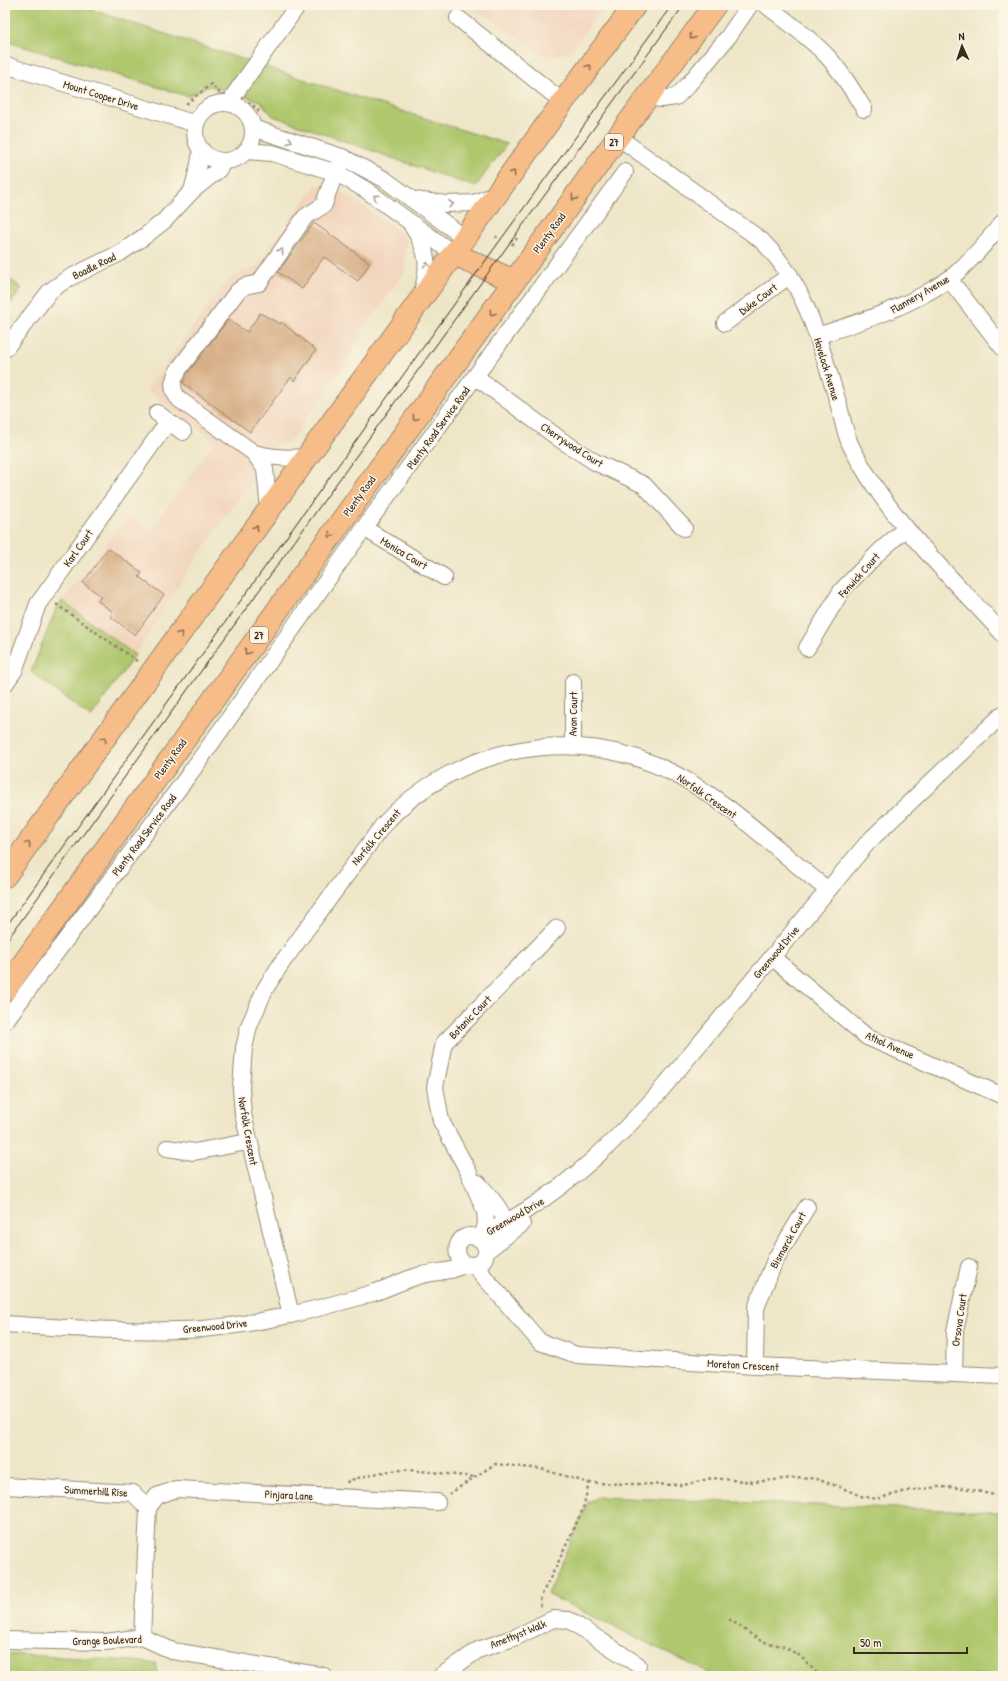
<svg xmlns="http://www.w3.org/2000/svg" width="1008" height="1681" font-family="'Patrick Hand',sans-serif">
<rect width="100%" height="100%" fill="#fcf5e5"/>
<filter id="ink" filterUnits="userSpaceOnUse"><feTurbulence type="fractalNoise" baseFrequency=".025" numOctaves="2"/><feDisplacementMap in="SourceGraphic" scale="8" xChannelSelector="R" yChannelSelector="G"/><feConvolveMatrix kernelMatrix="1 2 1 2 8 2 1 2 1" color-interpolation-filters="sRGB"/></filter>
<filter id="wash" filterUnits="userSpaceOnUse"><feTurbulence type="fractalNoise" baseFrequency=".012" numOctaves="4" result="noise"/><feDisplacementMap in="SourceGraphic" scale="16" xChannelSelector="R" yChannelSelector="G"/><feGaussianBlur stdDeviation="0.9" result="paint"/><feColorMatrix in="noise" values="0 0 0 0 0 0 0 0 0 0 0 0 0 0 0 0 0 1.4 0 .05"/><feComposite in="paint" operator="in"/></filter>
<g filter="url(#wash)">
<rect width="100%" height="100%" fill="#eee6c7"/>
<g fill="#f2d5bd">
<path d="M471,5H605L571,52L547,58Z"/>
<path d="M316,185L332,188L350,197L407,237L405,272L366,326L340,373L288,443L277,446L252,466L253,479L189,569L135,655L62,601L128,516L151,529L215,441L147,390L229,278L257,266Z"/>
</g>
<g fill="#afc76d" stroke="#757846">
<path d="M5,5H77L376,103L507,144L475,187L273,116L260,101L210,86L187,96L5,41Z"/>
<path d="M5,276L22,288L12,302L5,297Z"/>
<path d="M62,601L135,655L91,717L31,672L56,609Z"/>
<path d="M598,1497L1003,1512V1676H715L547,1594L588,1502Z"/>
<path d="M5,1654L138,1661L156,1664L159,1676H5Z"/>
</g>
<g id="blocks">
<g fill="#d7ae85">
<path d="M314,223L370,263L358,281L324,257L302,289L278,272Z"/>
<path d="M260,313L280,324L281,322L316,350L294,381L291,377L250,432L183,383L187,374L228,320L247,332Z"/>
<path d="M108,548L142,573L139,577L164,595L135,635L110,616L113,612L98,601L101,596L83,583Z"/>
</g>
</g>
</g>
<g filter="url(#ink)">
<use href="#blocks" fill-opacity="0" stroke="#948872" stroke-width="1"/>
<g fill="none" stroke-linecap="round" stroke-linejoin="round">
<g stroke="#948872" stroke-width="18">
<g id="minor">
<path d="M766,5C786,21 809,37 827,56C842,72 853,91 864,109"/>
<path d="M458,18L563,102"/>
<path d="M5,65L196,124"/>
<path d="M647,97L662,99L676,97L688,85L728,37L750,5"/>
<circle cx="224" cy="132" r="29"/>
<path d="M232,104L234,95L298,5"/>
<path d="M253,128L342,157L384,179L465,238"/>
<path d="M618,137L761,240C807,285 819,342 838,402C842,417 845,435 852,448C888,519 950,576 1003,634"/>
<path d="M247,151L272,153L337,173L366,190L454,254"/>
<path d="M192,191L199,164L201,150"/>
<path d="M414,200L446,204L474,203L498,194"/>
<path d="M412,226C428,250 430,265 422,292"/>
<path d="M949,279L1003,348"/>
<path d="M725,323L790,275"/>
<path d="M817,336C863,321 909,307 949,279C966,267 989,239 1003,222"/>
<path d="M5,349L50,291L67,279L120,253L145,236L164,221L192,191L218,170L224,161"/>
<path d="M476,377L561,440L595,462L644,485L684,528"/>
<path d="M157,413L183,432"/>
<path d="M254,453L180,400C170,390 172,380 179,369L237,292L245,286L259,283L305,217L324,205C328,188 336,174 342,157"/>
<path d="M269,510L265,469L254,453C273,458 288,459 308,457"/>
<path d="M364,528L444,577"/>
<path d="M807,648L842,590L879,552L906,528"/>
<path d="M5,684L14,671L38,604L168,422"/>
<path d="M573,746V682"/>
<path d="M772,957L867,1037L1003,1096"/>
<path d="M5,1021L191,772L364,528L625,172"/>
<path d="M167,1148L194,1152L248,1142"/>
<path d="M478,1183C491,1198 505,1212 508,1232"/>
<path d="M483,1235L486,1223L485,1211L468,1171L441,1121L435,1087L444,1043L557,928"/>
<path d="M477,1237C494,1230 509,1221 525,1211C575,1180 616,1140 656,1096L869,841L1003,714"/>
<path d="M486,1251L522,1224"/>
<path d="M474,1265L540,1342L577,1355L755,1366L1003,1376"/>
<path d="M291,1315L243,1114L241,1088L244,1048L249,1026L265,989L281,964L383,825C456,745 576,723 673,773C731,802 777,851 828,890"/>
<path d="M5,1324C70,1328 136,1333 202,1329C261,1324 319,1309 376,1292C390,1287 404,1280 418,1276C429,1273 440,1272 451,1270C456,1269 461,1265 465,1265C471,1264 475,1266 480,1263C490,1256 487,1240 475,1237C458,1231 450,1255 466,1265"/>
<path d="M755,1366L756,1308L775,1260L807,1207"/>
<path d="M954,1373L955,1331L969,1267"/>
<path d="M5,1486L133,1493L148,1508L142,1637"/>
<path d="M148,1508L157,1496L176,1489L437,1502"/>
<path d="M5,1640L106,1642L142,1637L173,1651L324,1676"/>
<path d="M441,1676L478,1650L516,1637L553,1619L569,1620L638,1665"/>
</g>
</g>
<g stroke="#948872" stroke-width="24">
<g id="highway">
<path d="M454,254L514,281"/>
<path d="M5,876L563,102L635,5"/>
<path d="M5,989L618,137L715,5"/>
</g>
</g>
<g stroke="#948872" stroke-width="2.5" stroke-dasharray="3 3" stroke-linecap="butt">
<path d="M248,102L252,104L261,114"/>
<path d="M186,104L211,84L220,93"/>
<path d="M496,238L497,236"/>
<path d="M512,245L517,238"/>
<path d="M56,604L137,661"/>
<path d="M347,1483L348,1481C367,1475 387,1470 406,1470C429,1471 452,1475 475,1477"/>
<path d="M589,1483L684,1485L712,1478L754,1482L802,1477L816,1479L840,1487L861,1496L876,1499L907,1491L938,1487L964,1488L1003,1497"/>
<path d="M449,1494L495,1464L541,1469L589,1483L583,1509L556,1567L543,1592L540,1601L541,1609"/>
<path d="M729,1619L761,1641L785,1647L800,1656L820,1676"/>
</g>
<use href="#minor" stroke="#fff" stroke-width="16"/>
<use href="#highway" stroke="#f7bd88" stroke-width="22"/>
<g stroke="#3b2a1e" stroke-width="1">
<path d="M5,928L499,242L672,5"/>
<path d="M5,943L509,244L684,5"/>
</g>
</g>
<defs><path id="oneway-chevron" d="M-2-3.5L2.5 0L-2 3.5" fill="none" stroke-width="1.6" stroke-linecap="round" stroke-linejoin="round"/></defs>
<g stroke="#906c4e">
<use href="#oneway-chevron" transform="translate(692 37) rotate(126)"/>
<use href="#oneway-chevron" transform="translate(589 67) rotate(-53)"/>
<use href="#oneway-chevron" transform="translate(513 173) rotate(-55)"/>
<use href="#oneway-chevron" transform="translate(574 198) rotate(126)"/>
<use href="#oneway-chevron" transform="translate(492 313) rotate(126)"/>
<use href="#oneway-chevron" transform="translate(415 418) rotate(126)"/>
<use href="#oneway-chevron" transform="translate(256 528) rotate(-54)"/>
<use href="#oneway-chevron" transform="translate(331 535) rotate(126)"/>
<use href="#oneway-chevron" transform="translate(180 634) rotate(-54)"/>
<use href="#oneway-chevron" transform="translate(247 652) rotate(126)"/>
<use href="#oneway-chevron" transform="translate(104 739) rotate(-54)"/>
<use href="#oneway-chevron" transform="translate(28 844) rotate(-54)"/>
</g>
<g stroke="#a79f9a">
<use href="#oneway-chevron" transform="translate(290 141) rotate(19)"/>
<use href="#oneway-chevron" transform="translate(376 197) rotate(-144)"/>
<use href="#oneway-chevron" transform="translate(451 204) rotate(-2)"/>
<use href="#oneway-chevron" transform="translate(281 251) rotate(-55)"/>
<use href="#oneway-chevron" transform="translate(427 265) rotate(-89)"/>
</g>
</g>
<g text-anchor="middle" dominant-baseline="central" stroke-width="3" stroke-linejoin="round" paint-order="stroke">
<g fill="#fcf5e5" stroke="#75675a" stroke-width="1">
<rect x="605" y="134" width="18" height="16" rx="3"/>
<rect x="250" y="627" width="18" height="16" rx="3"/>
</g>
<g font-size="10" font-weight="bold" fill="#3b2a1e">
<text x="614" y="142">27</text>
<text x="259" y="635">27</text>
</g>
<g font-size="11" fill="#3b2a1e" stroke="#fcf5e5">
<text transform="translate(101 95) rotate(17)">Mount Cooper Drive</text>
<text transform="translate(549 233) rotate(-54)">Plenty Road</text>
<text transform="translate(94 266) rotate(-26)">Boadle Road</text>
<text transform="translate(920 294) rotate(-30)">Flannery Avenue</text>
<text transform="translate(758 299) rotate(-37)">Duke Court</text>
<text transform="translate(827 369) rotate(73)">Havelock Avenue</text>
<text transform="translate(438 428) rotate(-54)">Plenty Road Service Road</text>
<text transform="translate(572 445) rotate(33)">Cherrywood Court</text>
<text transform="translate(359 496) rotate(-54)">Plenty Road</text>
<text transform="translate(78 548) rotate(-55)">Karl Court</text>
<text transform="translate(404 553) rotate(31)">Monica Court</text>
<text transform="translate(859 575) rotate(-48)">Fenwick Court</text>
<text transform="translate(573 714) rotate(-89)">Avon Court</text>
<text transform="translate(170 759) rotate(-54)">Plenty Road</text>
<text transform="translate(707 796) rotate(35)">Norfolk Crescent</text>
<text transform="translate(144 835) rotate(-53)">Plenty Road Service Road</text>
<text transform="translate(376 837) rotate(-50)">Norfolk Crescent</text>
<text transform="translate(776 952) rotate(-50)">Greenwood Drive</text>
<text transform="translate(470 1017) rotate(-46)">Botanic Court</text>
<text transform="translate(890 1045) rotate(24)">Athol Avenue</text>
<text transform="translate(248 1131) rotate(80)">Norfolk Crescent</text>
<text transform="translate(515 1216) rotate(-30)">Greenwood Drive</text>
<text transform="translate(788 1240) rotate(-61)">Bismarck Court</text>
<text transform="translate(959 1320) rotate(-82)">Orsova Court</text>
<text transform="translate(215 1326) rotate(-6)">Greenwood Drive</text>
<text transform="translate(743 1365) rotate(3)">Moreton Crescent</text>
<text transform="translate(96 1491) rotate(3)">Summerhill Rise</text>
<text transform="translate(289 1495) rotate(3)">Pinjara Lane</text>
<text transform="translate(518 1634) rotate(-22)">Amethyst Walk</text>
<text transform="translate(107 1640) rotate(-2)">Grange Boulevard</text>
</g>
</g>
<rect width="1008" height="1681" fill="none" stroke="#fcf5e5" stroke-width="20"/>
<g transform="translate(962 46) rotate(357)" stroke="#fcf5e5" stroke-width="3" paint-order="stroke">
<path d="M0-3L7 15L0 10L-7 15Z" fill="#3b2a1e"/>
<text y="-6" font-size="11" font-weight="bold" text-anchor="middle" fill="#3b2a1e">N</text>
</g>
<path d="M854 1647v6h113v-6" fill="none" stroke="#3b2a1e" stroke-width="2"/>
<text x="860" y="1647" font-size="12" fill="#3b2a1e" stroke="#fcf5e5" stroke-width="3" paint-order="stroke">50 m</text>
</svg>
